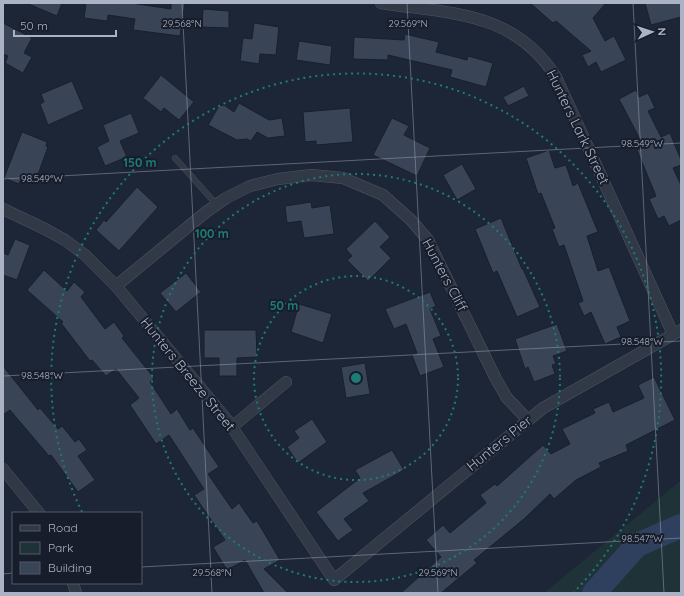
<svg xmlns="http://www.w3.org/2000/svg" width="684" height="596" font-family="Quicksand,sans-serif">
<rect width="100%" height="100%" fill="#1d2636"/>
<path fill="#1f3237" d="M681,481V593H544L679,482Z"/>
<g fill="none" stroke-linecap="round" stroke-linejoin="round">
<path stroke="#2f405f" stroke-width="24" d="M594,593L637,545L681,526"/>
</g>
<g fill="#394457" stroke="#191f2c">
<path d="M26,3H62L57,16Z"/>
<path d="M86,3H131L171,9V3H185L180,36L133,30L135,19L108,15L107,21L84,18Z"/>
<path d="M530,3H606L593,18L605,41L614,36L626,60L601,72L596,62L588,67L582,55L591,51L556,21L553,23Z"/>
<path d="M645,3H681V17L651,25Z"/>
<path d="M203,9L229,11V28L202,27Z"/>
<path d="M3,23L32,38L24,53L32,57L23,73L5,63L8,56L3,54Z"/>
<path d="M254,23L279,27L276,55L260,54L259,64L240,61L243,38L252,39Z"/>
<path d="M405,34L439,42L436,52L467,60L468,56L493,63L486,87L450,77L452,70L388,55V60L353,59L354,37L404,40Z"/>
<path d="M299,41L332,46L330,65L296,60Z"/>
<path d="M161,75L194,102L179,120L164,108L161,112L143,98Z"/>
<path d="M72,81L84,109L48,125L40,104L44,102L41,94Z"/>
<path d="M524,86L529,96L508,106L503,97Z"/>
<path d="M636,90L639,97L648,93L655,108L648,111L661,137L670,133L681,160V165L673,168L681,185V220L669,226L664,216L658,219L649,199L656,196L637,150L644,147L619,99Z"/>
<path d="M239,103L269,120L282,118L285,136L268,138L257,132L251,141L247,139L237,140L208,125L219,106L224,105L234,112Z"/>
<path d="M350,108L353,142L316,145V141L305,142L303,112Z"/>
<path d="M131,113L139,133L120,141L127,157L105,166L97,147L109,141L103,125Z"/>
<path d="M392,118L409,126L404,135L430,148L417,176L373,155Z"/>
<path d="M22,132L47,142L46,146L48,147L36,180L23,175L19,184L4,178Z"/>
<path d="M549,150L555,168L566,165L573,186L578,183L598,232L587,236L598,271L609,267L630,321L617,327L621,337L605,344L591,312L584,316L578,303L583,301L564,245L559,247L552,229L555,228L541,193L538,194L526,158Z"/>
<path d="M462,164L476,189L457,200L443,175Z"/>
<path d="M137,187L158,207L119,251L96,230L104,220L106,222Z"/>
<path d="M311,202L312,208L330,205L334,234L304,238L301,221L287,223L285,206Z"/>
<path d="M501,218L522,269H523L540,307L517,317L497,271L493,273L475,229Z"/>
<path d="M375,221L390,237L380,247L391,258L368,281L347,260L352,256L346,249Z"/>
<path d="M15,239L30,245L17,280L3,275V253L8,255Z"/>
<path d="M44,270L67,291L74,282L85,292L81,297L105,329L114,322L124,336L122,338L154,378L150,382L171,414L177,409L190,430L193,428L219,467L208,474L232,509L239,503L253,523L257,521L280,560L264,569L288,593H264L245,560L227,570L213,547L225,540L194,495L204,489L169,435L156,444L130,405L139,398L116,369L106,376L92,360L90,361L61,323L63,322L27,290Z"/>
<path d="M186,273L201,292L176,312L160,293Z"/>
<path d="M430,292L436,306L430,309L441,336L433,339L444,367L420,376L412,355L417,353L406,324L394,329L385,309Z"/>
<path d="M299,304L332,314L323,343L291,332Z"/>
<path d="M557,324L567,351L553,356L556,364L552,365L555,374L534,382L528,367L525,369L515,339Z"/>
<path d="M204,330H256L257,357L237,358V376H219V358H204Z"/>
<path d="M365,363L370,394L346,398L341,367Z"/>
<path d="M3,366L38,410L40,408L58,429L62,426L75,442L79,439L87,450L78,456L95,480L78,492L51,455L49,456L10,410L3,415Z"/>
<path d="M654,377L675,420L626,445L628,451L599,463L601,467L576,480L554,499L550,494L524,519L474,560L477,563L441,593H401L441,557L426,540L443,525L450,533L486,503L480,495L495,484L497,486L543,445L551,454L570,444L562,429L595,413L593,409L609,402L613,412L644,398L638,385Z"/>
<path d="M312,419L327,442L298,463L287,447L299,438L294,431Z"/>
<path d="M392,450L404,470L363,493L369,501L344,519L353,530L338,541L316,512L360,478L355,470Z"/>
</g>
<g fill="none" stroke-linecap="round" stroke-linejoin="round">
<g stroke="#4e5564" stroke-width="6">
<path id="service" d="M175,158L216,204"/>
</g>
<g stroke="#4e5564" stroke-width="12">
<g id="minor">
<path d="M381,3C451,14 514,11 556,77L673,334"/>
<path d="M3,209L45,229L65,240L85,255L116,286L228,421L334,580L543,408L681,330"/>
<path d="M116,286L206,212L226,198L250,186L278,179L311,175L343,178L383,195L411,220L428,240L496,379L507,398L528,420"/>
<path d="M232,427L286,382"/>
<path d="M3,469L39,513"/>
<path d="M73,583L76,593"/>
</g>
</g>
<use href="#service" stroke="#313846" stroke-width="5.5"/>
<use href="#minor" stroke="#313846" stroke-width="11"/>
</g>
<path fill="none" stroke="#aab2c4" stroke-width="1" stroke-opacity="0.45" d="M182,3L212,593M407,3L438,593M633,3L664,593M3,179L681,143M3,376L681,341M141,567L681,538M3,574L13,573"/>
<g fill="none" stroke="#1e7c77" stroke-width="2" stroke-dasharray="2 4">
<circle cx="356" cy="378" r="102"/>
<circle cx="356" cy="378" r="204"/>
<path d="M82 512A305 305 0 1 1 574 592"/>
</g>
<g text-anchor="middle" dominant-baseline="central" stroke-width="4" stroke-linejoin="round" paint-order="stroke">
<g font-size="14" fill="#aab2c4" stroke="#171d2a">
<text transform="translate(578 127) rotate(64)">Hunters Lark Street</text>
<text transform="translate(445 275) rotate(62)">Hunters Cliff</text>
<text transform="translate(188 374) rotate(51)">Hunters Breeze Street</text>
<text transform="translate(499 443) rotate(-39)">Hunters Pier</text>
</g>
</g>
<g font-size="10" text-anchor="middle" fill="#aab2c4" stroke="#171d2a" stroke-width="4" stroke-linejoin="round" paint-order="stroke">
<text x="182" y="27">29.568°N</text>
<text x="408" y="27">29.569°N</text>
<text x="642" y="147">98.549°W</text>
<text x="42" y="182">98.549°W</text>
<text x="642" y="345">98.548°W</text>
<text x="42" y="379">98.548°W</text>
<text x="642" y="542">98.547°W</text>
<text x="212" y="576">29.568°N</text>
<text x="438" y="576">29.569°N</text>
</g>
<circle cx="356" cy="378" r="6" fill="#1e7c77" stroke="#171d2a" stroke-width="2"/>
<g font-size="12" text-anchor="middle" font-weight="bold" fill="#1e7c77" stroke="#171d2a" stroke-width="4" stroke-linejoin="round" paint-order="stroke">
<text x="140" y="167">150 m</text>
<text x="212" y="238">100 m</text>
<text x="284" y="310">50 m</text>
</g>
<rect width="684" height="596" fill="none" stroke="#aab2c4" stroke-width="8"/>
<rect x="12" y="512" width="130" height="72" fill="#171d2a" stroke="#525968"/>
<rect x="20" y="525" width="20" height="6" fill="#313846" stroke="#525968"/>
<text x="48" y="532" font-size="12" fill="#aab2c4">Road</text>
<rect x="20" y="542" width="20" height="12" fill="#1f3237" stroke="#525968"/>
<text x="48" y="552" font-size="12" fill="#aab2c4">Park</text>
<rect x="20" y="562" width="20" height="12" fill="#394457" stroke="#525968"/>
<text x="48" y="572" font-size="12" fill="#aab2c4">Building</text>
<g transform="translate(652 32) rotate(87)" stroke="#171d2a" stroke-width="3" paint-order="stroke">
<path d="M0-3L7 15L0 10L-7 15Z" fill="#aab2c4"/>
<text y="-6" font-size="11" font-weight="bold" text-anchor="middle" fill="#aab2c4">N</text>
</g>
<path d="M14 30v6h102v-6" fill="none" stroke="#aab2c4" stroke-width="2"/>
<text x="20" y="30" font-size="12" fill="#aab2c4" stroke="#171d2a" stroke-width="3" paint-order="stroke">50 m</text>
</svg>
